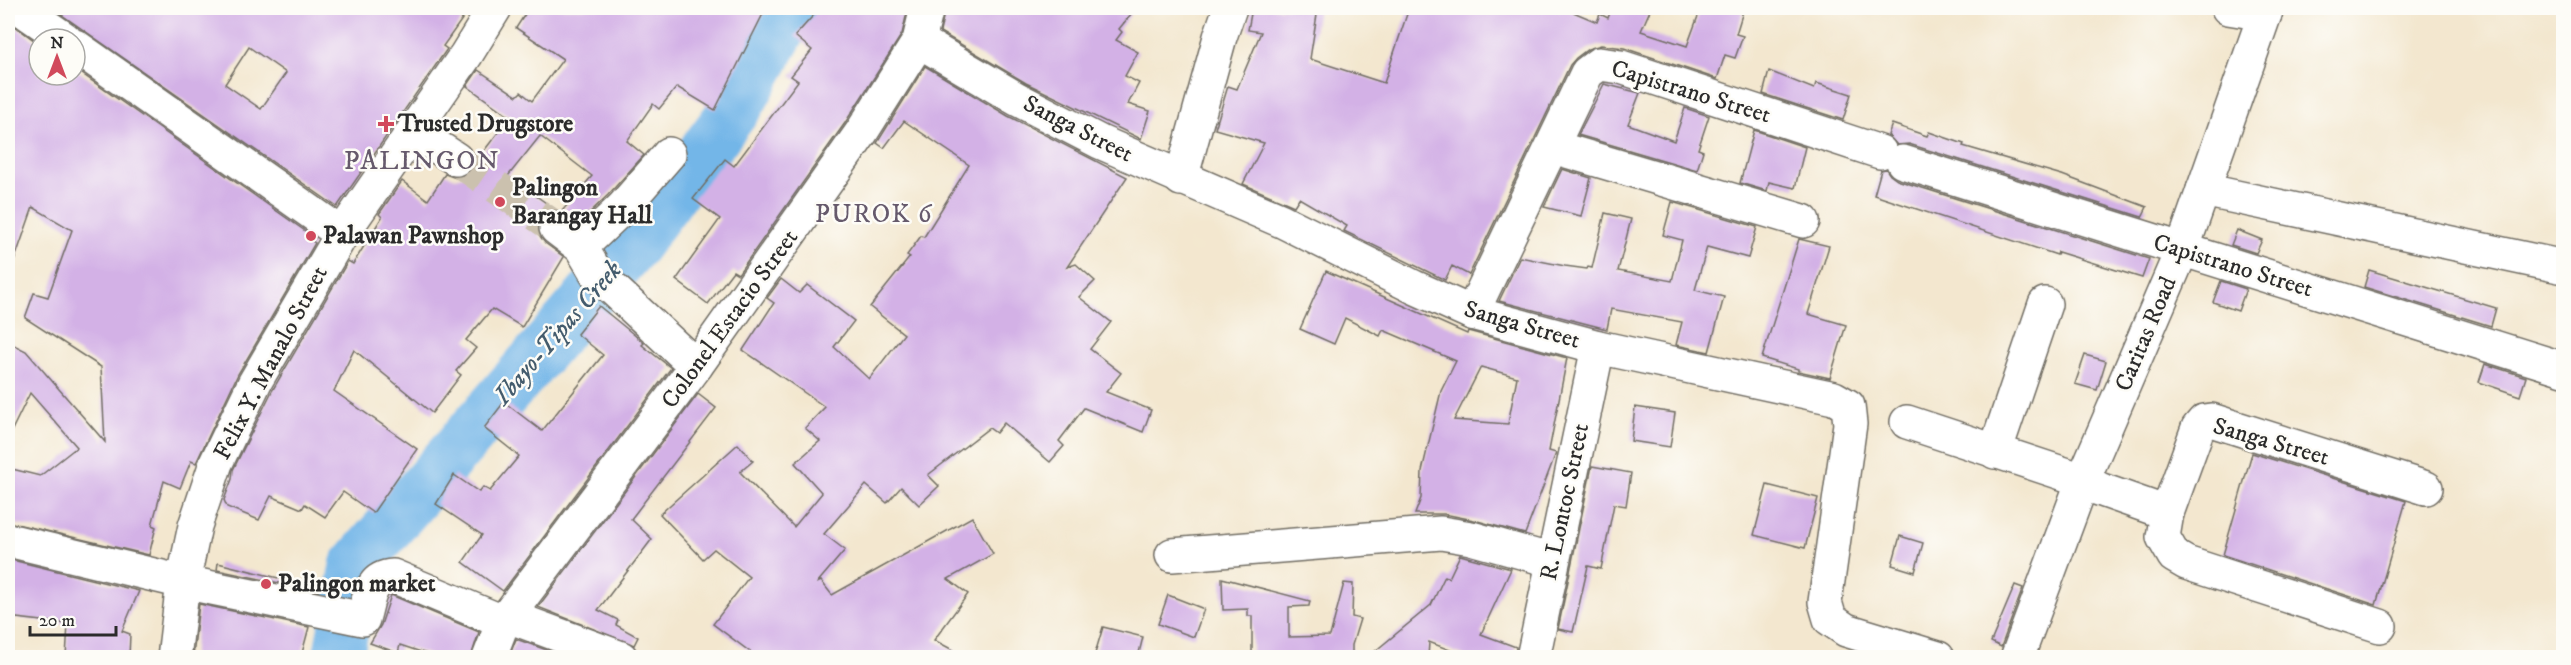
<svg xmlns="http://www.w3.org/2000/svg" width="2571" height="665" font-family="'IM FELL DW Pica',serif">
<rect width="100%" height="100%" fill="#fdfcf7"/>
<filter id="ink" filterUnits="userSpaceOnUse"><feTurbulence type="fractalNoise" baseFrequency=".0167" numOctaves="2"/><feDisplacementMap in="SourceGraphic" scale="12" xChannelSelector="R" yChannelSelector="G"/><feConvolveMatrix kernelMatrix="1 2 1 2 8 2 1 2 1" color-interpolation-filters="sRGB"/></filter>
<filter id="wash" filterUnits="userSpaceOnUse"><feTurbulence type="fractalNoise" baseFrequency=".008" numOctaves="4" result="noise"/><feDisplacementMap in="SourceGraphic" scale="24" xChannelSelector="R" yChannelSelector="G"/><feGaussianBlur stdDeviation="1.35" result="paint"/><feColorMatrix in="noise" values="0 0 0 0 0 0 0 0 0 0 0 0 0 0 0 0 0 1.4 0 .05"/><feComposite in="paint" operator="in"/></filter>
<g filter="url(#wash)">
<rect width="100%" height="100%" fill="#f3e7cf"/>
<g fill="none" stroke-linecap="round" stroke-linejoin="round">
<path stroke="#73b6e8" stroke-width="51" d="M338,658L355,566L635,244L741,101L793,8"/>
</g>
<g id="blocks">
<g fill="#d3b1e6" fill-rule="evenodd">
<path d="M52,8H470L443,46L447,49L337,207ZM249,47L286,73L261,109L225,84Z"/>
<path d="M529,8H766L715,110L677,87L659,109L653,104L627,141L644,155L608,195L580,222L562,211L592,176L540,136L508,176L556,210L548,211L541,217L537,226L539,235L545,243L564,257L522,327L492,309L466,340L476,348L456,371L461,375L432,413L354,350L334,391L417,449L373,513L343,492L325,517L305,504L302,509L271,496L259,520L227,507L224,500L232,479L233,470L272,391L348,261L353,264L382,217L379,214L402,181L428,200L445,174L456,178L465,175L471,170L475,161L473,152L480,156L510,117L467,86L478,70L517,96L521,92L532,101L563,59L516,28Z"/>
<path d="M820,8H908L902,34L845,123L738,274L733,271L708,304L676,280L720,219L693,199L725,159L734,166L798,81L791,76L812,50L795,36Z"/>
<path d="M945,8H1136L1119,29L1122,32L1116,40L1138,52L1125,76L1139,83L1128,104L1150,111L1141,139L1026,83L940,32Z"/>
<path d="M1252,8H1318L1310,59L1384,83L1409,8H1564L1597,22L1600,14L1608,18L1612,8H1651L1641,31L1687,46L1701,8H1744L1736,34L1743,36L1735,58L1725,55L1717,79L1624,48L1601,45L1588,49L1576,58L1570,65L1469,275L1452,266L1445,280L1344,231L1347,226L1299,198L1294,206L1243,184L1264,143L1215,129L1228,86L1237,89L1261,32L1248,30Z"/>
<path d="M8,21L39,44V75H75V69L315,238L312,241L315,243L238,374L196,463L191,461L180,488L164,481L152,525L156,527L149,555L8,522V468L40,476L77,447L30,393L8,438V342L26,351L105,442L101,367L25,318L34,293L48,297L72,230L33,207L11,270H8Z"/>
<path d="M925,66L1008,116L1127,177L1067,267L1076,264L1095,281L1079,297L1111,322L1090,349L1121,373L1106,392L1151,410L1143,432L1084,408L1059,441L1064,446L1050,462L1004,423L996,433L989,428L928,475L939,486L919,505L901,487L887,503L866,485L824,534L845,550L817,583L821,581L832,595L972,517L993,554L948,579L968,594L934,640L966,657H757L713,624L749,577L714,549L703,559L660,514L738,444L753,461L740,472L794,527L822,493L795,463L820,441L805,428L825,407L743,350L774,303L767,298L781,279L799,293L807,285L854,321L834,347L869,379L904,334L870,307L910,257L907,255L921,236L924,237L969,165L904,121L884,148L877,143Z"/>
<path d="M1769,71L1814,89L1816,83L1851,94L1843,120L1763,94Z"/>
<path d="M1604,84L1640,93L1628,124L1674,141L1685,108L1709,116L1698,149L1703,151L1697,170L1578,135Z"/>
<path d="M1892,124L1927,136L1929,132L1964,144L1963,146L2062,175L2147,207L2142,217L1909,144L1897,145L1888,135Z"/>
<path d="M1754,130L1805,147L1795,188L1769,182L1767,191L1740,183Z"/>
<path d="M1562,169L1591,178L1581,216L1544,207Z"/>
<path d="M1886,169L1890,175L1897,180L2149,259L2142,278L2058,252L2057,255L1874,195L1881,170Z"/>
<path d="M1672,202L1757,227L1748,258L1707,247L1695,290L1724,297L1709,352L1676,345L1682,322L1611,309L1607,329L1499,301L1520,257L1565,266L1587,269L1588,267L1592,268L1605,213L1631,219L1618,271L1672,281L1682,240L1663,235Z"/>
<path d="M2237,230L2262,240L2256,253L2231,245Z"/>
<path d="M1799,239L1829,246L1808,314L1846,325L1830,378L1798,371V369L1762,358Z"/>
<path d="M2369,270L2496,308L2491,326L2364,287Z"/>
<path d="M1326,271L1467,334L1468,331L1567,358L1549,451L1556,453L1525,534L1474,520L1444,514H1415L1421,498L1422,471L1441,391L1456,361L1383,330L1380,336L1345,318L1334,344L1300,329ZM1481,367L1517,377L1508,424L1454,420Z"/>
<path d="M2221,281L2246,289L2238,311L2213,302Z"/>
<path d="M599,306L632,333L644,343L642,345L671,368L503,591L463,562L482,535L436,504L454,475L479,492L483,487L490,491L519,456L484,428L504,402L542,431L603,355L577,334Z"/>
<path d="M2085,355L2106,361L2097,390L2075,384Z"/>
<path d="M2485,364L2526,377L2520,396L2479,382Z"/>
<path d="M698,394L716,408L631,519L652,539L598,610L618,620L616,625L638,637L634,645L538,607Z"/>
<path d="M1635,407L1675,413L1670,447L1631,441Z"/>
<path d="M2252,453L2406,501L2376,605L2223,555Z"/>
<path d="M1592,466L1631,473L1626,506L1614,504L1601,569L1588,566L1573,632L1558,629Z"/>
<path d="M1767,485L1818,498L1805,548L1754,535Z"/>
<path d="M1900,536L1923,543L1915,572L1892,565Z"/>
<path d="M1460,555L1511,569L1481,634L1516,647L1515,657H1468L1429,642L1428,657H1368L1431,605L1445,576L1449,578Z"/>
<path d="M8,559L139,591L122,631L130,634L129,657H66L68,624L8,617Z"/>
<path d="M218,563L319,588L318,591L217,570Z"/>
<path d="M1222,578L1310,601L1309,606L1289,607V637L1330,636L1344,583L1353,584L1352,617L1360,619L1352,645V657H1252V616H1248V609L1223,610Z"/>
<path d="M2015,585L2023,588L2001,647L1991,642Z"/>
<path d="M391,595L479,632L471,657H436L400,645L398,653L370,643L381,625Z"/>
<path d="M1168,595L1204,609L1194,637L1158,624Z"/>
<path d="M199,604L309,627L301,657H193Z"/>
<path d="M1103,627L1143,637L1138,657H1094Z"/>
<path d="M516,639L566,657H509Z"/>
</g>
</g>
</g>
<g filter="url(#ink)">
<use href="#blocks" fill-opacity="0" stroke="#716d64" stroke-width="1.5"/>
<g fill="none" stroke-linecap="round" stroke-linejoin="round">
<path stroke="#cbc1ae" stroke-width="33" stroke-dasharray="33 16" stroke-linecap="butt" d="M456,159L556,228"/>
<g stroke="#716d64" stroke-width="36">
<g id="minor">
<path d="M20,8L65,39"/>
<path d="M2228,8L2265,14"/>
<path d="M919,41L1017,99L1100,142L1282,221L1414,287L1472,313L1598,347L1834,398L1848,406L1850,424L1825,602L1830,619L1846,630L1938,658"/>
<path d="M75,46L342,234"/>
<path d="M413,131L456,159"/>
<path d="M1553,147L1803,221"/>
<path d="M1903,162L2564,369"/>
<path d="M1181,179L1220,37L1230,8"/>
<path d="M2203,190L2564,267"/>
<path d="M556,228L581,247L597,274L696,366"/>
<path d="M581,247L622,208L669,154"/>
<path d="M1472,313L1587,73L1599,64L1621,67L1880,152"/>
<path d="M1907,422L2083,480L2099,489L2167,513L2198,428L2204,421L2211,420L2426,488"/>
<path d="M1995,452L2045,304"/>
<path d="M2167,513L2163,537L2174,556L2186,563L2380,626"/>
<path d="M8,540L183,582L363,619C369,600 369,577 393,576L503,622"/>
<path d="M1172,555L1441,533L1471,538L1553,561"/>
<path d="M508,616L621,658"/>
<path d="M489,658L503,622L696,366L861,133L919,41L927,8"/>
<path d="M1533,658L1598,347"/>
<path d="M2017,658L2083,480L2182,250L2267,8"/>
</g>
</g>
<g stroke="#716d64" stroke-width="36">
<path id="major" d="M174,658L183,582L195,526L216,463L255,382L342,234L466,55L495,8"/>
</g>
<use href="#minor" stroke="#fff" stroke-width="33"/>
<use href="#major" stroke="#fff" stroke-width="33"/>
</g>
</g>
<g fill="#d1495b" stroke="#fdfcf7" stroke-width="2">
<path d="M383 115h6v6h6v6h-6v6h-6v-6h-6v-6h6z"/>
<circle cx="500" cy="202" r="6"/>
<circle cx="311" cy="236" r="6"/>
<circle cx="266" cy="584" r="6"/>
</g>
<g text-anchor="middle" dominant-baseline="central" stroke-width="5" stroke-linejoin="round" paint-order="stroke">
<g font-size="24" fill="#2b2b2b" stroke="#fdfcf7">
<text transform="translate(1691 92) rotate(17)">Capistrano Street</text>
<text transform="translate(1078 129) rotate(27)">Sanga Street</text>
<text transform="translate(2233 266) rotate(17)">Capistrano Street</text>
<text transform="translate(730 319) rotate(-54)">Colonel Estacio Street</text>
<text transform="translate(1522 325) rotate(16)">Sanga Street</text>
<text transform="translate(2146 334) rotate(-67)">Caritas Road</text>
<text transform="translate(271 363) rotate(-62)">Felix Y. Manalo Street</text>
<text transform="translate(2271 442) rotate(16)">Sanga Street</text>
<text transform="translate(1565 502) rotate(-78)">R. Lontoc Street</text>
</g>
<g font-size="24" font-weight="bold" fill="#2b2b2b" stroke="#fdfcf7" text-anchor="start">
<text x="398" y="124">Trusted Drugstore</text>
<text x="512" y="188">Palingon<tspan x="512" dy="28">Barangay Hall</tspan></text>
<text x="323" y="236">Palawan Pawnshop</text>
<text x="278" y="584">Palingon market</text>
</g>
<g font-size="26" letter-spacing="1.5" fill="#665a6c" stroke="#fdfcf7">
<text x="874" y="214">PUROK 6</text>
</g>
<g font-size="26" font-style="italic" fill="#445c6d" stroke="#fdfcf7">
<text transform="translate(558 333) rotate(-49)">Ibayo-Tipas Creek</text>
</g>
<g font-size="27" letter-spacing="1.5" fill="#665a6c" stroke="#fdfcf7">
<text x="422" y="161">PALINGON</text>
</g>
</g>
<rect width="2571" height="665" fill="none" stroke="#fdfcf7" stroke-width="30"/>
<g transform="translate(57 57)"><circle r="28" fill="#fdfcf7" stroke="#a9a8a5" stroke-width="1.5"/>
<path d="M0-4.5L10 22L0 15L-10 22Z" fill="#d1495b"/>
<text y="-9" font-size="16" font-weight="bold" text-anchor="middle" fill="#2b2b2b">N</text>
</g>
<path d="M30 626v9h86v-9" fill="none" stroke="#2b2b2b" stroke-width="3"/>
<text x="39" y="626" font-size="18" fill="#2b2b2b" stroke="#fdfcf7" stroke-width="4.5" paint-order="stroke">20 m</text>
</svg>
